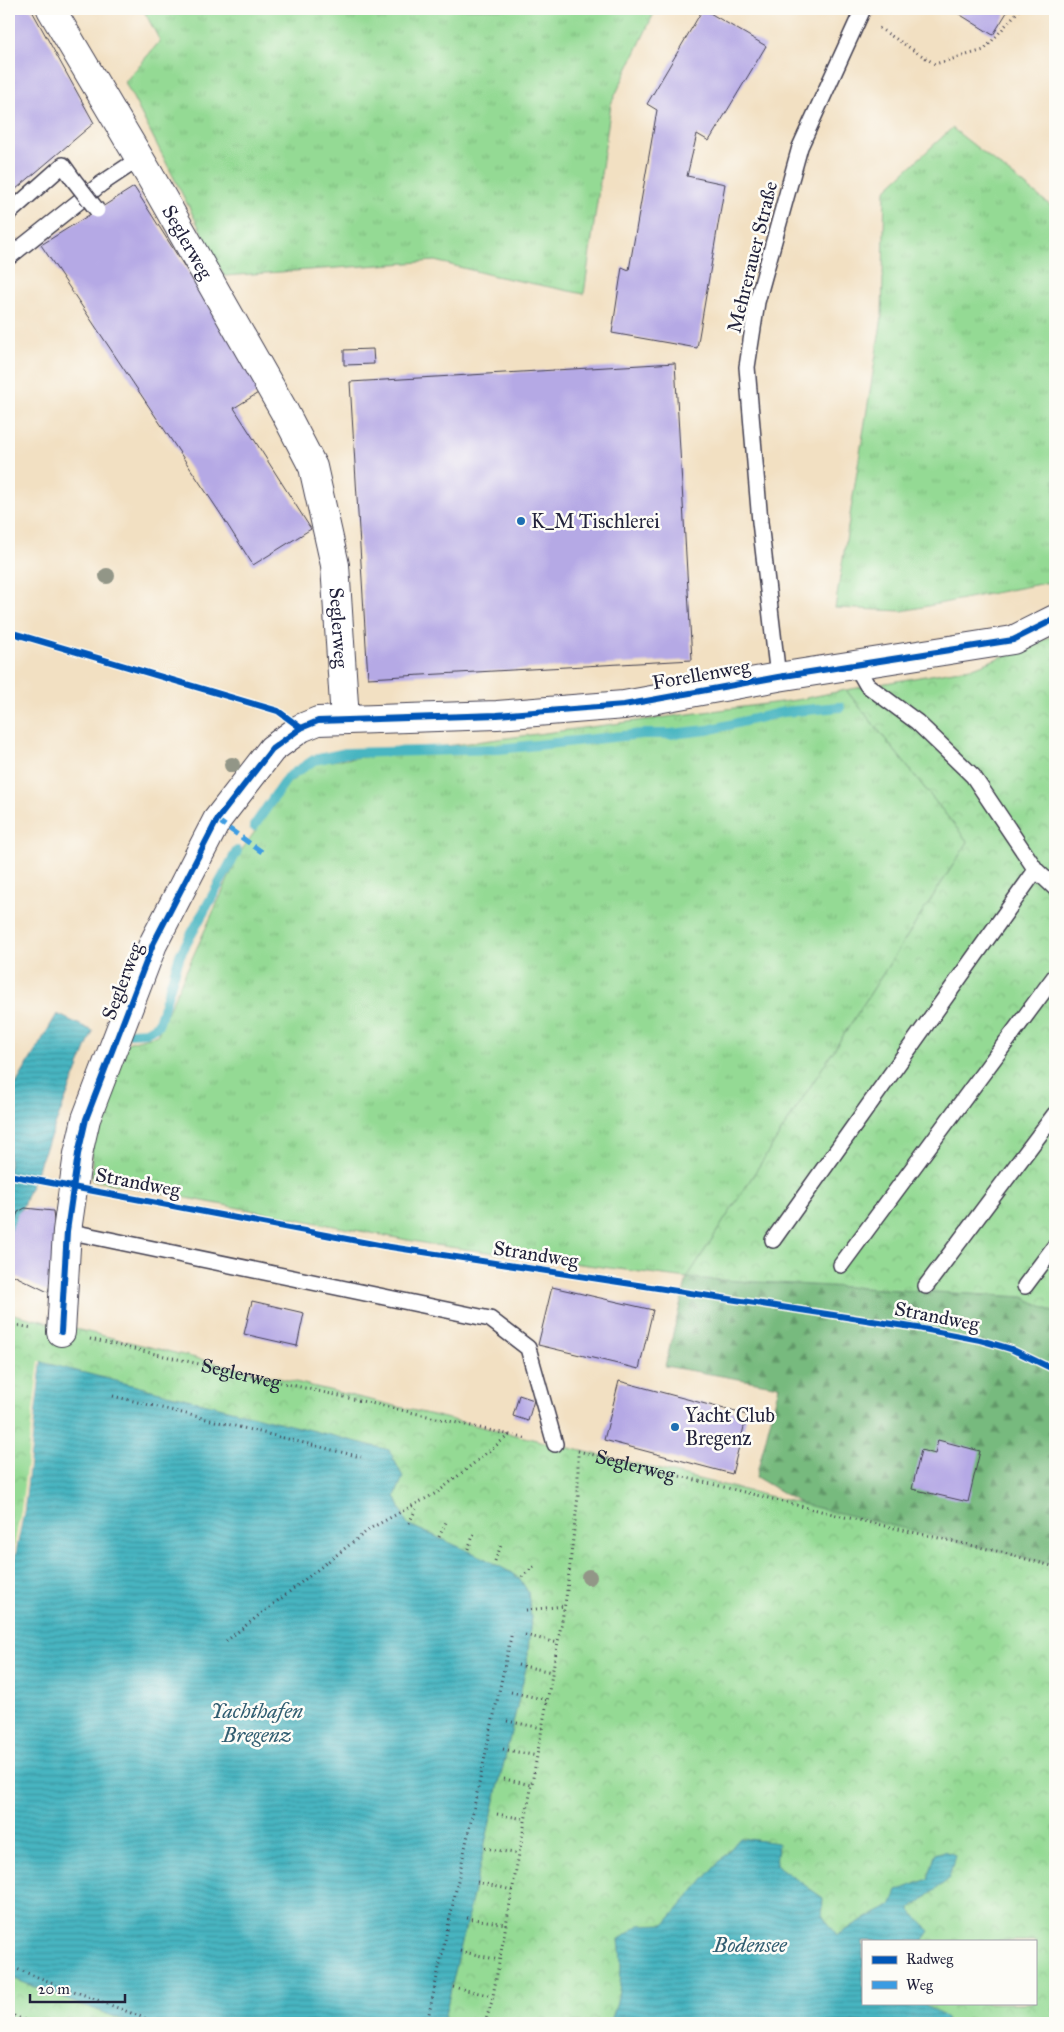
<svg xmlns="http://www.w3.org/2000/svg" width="1064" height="2032" font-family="'IM FELL Great Primer',serif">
<defs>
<pattern id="grass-tufts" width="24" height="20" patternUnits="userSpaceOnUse" patternTransform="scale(1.25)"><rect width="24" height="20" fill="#94da94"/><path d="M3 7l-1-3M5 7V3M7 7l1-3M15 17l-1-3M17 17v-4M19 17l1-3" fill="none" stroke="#7fbb80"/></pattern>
<pattern id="forest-firs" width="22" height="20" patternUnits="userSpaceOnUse" patternTransform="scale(1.25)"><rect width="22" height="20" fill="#77ba7e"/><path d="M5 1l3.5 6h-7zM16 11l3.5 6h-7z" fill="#619768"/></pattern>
<pattern id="park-crowns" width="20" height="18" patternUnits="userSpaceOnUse" patternTransform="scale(1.25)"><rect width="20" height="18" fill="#94da94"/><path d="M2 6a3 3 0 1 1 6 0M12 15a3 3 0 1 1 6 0" fill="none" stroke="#7fbb80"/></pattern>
<pattern id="water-rules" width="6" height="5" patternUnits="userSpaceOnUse" patternTransform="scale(1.25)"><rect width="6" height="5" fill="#47b5c1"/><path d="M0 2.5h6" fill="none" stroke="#3b939e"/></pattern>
</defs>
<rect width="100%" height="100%" fill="#fdfcf7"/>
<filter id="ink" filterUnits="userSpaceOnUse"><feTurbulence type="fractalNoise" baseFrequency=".02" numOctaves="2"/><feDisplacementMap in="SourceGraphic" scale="10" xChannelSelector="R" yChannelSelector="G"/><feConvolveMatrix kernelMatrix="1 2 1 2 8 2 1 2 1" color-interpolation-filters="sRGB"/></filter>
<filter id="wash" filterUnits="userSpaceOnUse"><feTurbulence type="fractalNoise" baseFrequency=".0096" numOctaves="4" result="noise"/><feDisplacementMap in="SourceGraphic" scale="20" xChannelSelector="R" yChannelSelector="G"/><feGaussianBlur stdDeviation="1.12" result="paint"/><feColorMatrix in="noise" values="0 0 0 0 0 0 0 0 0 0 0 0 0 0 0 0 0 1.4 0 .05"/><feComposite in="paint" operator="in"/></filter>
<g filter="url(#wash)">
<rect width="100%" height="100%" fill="#f2e0c2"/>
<g fill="url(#grass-tufts)" stroke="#5b7e68">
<path d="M143,9H656L611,104L584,294L495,276L435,261L224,276L125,82L160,41Z"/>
<path d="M952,128L1055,209V581L902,611L835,608L882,317L885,190Z"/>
<path d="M846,690L968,842L687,1278L434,1245L92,1180V1145L123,1044L157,1035L241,851L289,783L316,763L796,700Z"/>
</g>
<path fill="url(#forest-firs)" stroke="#4c6e5c" d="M687,1278L1024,1297L1055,1313V1814L827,1519L756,1477L779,1386L665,1366Z"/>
<g fill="url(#park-crowns)" stroke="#5b7e68" fill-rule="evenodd">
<path d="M1055,635V1313L1024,1297L687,1278L968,842L846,690L976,667Z"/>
<path d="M9,1313L1055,1565V2023H9ZM863,1941H1035V2003H863Z"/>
</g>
<g fill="url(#water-rules)" stroke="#346c7e">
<path d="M57,1014L93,1031L9,1240V1096Z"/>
<path d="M41,1362L389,1450L403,1477L395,1496L407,1524L480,1556L510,1572L520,1579L528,1592L531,1617L527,1664L443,2023H131L9,1977V1586L24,1510Z"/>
<path d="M740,1838L778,1843L776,1865L823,1898L822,1915L837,1935L861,1921L891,1906L897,1891L928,1879L935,1854L945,1851L955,1855L949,1879L910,1910L930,1931L923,1941H863V2003H923L946,2018L947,2023H610C621,1996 623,1969 619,1940L639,1925L665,1924Z"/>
</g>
<path fill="#f2e0c2" d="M39,1361L41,1362L24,1510L9,1586V1573L21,1510Z"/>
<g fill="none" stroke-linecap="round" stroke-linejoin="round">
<g stroke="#47b5c1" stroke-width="10">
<path d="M254,826L287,778L314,760L346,753L499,749L642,734H670L708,730L783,712L840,707"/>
<path d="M131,1033L146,1032L158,1025L180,955L237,851"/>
</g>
</g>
<g id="blocks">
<g fill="#b5a9e5">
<path d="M9,9H31L94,123L9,195Z"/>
<path d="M703,9L766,46L709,141L697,134L687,176L725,184L697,348L612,333L622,267L629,270L657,110L647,104Z"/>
<path d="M951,9H1009L993,35Z"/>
<path d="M134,187L263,390L234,408L311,529L253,565L220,513L41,245Z"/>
<path d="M373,349L374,364L344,365V350Z"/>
<path d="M675,363L692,660L368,678L350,382Z"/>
<path d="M25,1208L53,1211L56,1245L54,1271L48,1292L9,1273V1240L11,1232L18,1212Z"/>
<path d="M552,1287L653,1310L639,1369L538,1345Z"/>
<path d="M252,1301L304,1313L297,1346L244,1334Z"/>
<path d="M619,1381L747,1415L732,1474L604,1440Z"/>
<path d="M519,1395L534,1400L528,1421L513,1416Z"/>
<path d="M938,1440L980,1451L968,1502L912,1489L921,1450L935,1454Z"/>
</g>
</g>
</g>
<g filter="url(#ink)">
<use href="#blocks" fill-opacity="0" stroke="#413e4f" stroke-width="1"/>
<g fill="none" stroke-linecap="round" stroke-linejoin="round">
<g stroke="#413e4f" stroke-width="18">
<g id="service">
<path d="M9,213L63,165L73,179"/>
<path d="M9,257L101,184L140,158"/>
<path d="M856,666L867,685L917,722L973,776L1036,870L1055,888"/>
<path d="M778,677L760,522L747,367L757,302L800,147L863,9"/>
<path d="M67,1231L490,1319L528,1348L555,1444"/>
<path d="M773,1240L1036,870"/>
<path d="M841,1265L1055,976"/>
<path d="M926,1286L1055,1114"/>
<path d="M1025,1286L1055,1246"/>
</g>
</g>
<g stroke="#413e4f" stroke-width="30">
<g id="minor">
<path id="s3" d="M51,9L150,176L284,411L313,467L335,565L345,720"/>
<path d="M61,1332L67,1231L78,1154L86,1119L153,944L217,820L272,749L301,728L318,721L497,715L624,705L778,677L1013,640L1055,619"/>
</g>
</g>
<g stroke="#413e4f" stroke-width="3" stroke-dasharray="1 4" stroke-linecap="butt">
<path d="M879,28L935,64L984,50L1020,9"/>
<path d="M9,1324L33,1328"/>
<path id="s1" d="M90,1339L528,1439"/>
<path d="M113,1396L361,1457"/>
<path id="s2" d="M578,1451L845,1517L1001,1552L1055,1567"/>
<path d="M409,1523L416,1509"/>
<path d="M439,1537L447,1520"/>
<path d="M468,1549L475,1531"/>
<path d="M495,1561L502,1543"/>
<path d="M522,1577L536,1564"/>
<path d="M526,1610L565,1606"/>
<path d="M525,1635L558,1643"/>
<path d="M226,1641L371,1528L438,1492L509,1435"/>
<path d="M518,1665L552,1672"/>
<path d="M511,1692L547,1700"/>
<path d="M507,1721L542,1728"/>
<path d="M503,1749L537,1756"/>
<path d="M504,1779L531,1785"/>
<path d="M497,1814L525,1819"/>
<path d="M485,1848L519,1854"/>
<path d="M477,1882L512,1890"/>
<path d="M467,1918L506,1924"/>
<path d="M460,1951L499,1960"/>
<path d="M9,1966L157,2023"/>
<path d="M453,1987L492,1996"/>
<path d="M14,2016L32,2023"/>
<path d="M443,2020L452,2023"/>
<path d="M427,2023L512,1632"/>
<path d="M485,2023L492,2001L566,1598L578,1496V1455"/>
</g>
<use href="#service" stroke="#fff" stroke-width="15"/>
<use href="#minor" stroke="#fff" stroke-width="28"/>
<g stroke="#413e4f" stroke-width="18" stroke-linecap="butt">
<path id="service-bridge" d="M73,179L97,210"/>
</g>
<use href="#service-bridge" stroke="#fff" stroke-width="15"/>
<path stroke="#3c9ce2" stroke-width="5" stroke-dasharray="10 5" stroke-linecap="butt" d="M217,820L262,852"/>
<g stroke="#fdfcf7" stroke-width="9">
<g id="cycleway">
<path d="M9,632L278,711L301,728"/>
<path d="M9,1175L384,1246L918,1328L980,1340L1011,1349L1055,1370"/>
<path d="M61,1332L67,1231L78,1154L86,1119L153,944L217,820L272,749L301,728L318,721L497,715L624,705L778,677L1013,640L1055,619"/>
</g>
</g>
<use href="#cycleway" stroke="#0057b8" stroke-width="6"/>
</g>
<g fill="#929687">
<circle cx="107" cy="576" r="8"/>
<circle cx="232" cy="765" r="8"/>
<circle cx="589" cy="1577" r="8"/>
</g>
</g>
<g fill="#1f6fb2" stroke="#fdfcf7" stroke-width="2">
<circle cx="521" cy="521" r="5"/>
<circle cx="675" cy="1427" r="5"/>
</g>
<g text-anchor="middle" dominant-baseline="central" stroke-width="5" stroke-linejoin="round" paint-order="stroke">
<g font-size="20" fill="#22223b" stroke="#fdfcf7">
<text stroke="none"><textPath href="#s3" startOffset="270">Seglerweg</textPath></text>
<text transform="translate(752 257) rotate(-76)">Mehrerauer Straße</text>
<text stroke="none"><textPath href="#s3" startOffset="691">Seglerweg</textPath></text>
<text transform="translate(701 674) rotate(-10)">Forellenweg</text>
<text transform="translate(122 981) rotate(-69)">Seglerweg</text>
<text transform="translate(138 1182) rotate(11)">Strandweg</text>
<text transform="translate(536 1254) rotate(9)">Strandweg</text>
<text transform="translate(937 1316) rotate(11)">Strandweg</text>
<text stroke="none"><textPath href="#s1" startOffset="155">Seglerweg</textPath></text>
<text stroke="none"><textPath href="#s2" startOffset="59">Seglerweg</textPath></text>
</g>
<g font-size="20" fill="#22223b" stroke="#fdfcf7" text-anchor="start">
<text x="531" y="521">K_M Tischlerei</text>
<text x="685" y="1415">Yacht Club<tspan x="685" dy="23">Bregenz</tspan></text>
</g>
<g font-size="21" font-style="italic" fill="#315d71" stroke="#fdfcf7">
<text x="257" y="1711">Yachthafen<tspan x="257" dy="24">Bregenz</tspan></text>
<text x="750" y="1945">Bodensee</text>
</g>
</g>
<rect width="1064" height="2032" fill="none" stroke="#fdfcf7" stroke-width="30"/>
<rect x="862" y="1940" width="175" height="65" fill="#fdfcf7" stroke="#a5a5ac"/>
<rect x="872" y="1956" width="25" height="8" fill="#0057b8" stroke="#a5a5ac"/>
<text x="906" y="1964" font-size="15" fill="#22223b">Radweg</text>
<rect x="872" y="1981" width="25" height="8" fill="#3c9ce2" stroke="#a5a5ac"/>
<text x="906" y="1990" font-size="15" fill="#22223b">Weg</text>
<path d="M30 1994v8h95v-8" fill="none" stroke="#22223b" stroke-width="2.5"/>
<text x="38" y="1994" font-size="15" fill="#22223b" stroke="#fdfcf7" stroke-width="4" paint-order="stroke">20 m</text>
</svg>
